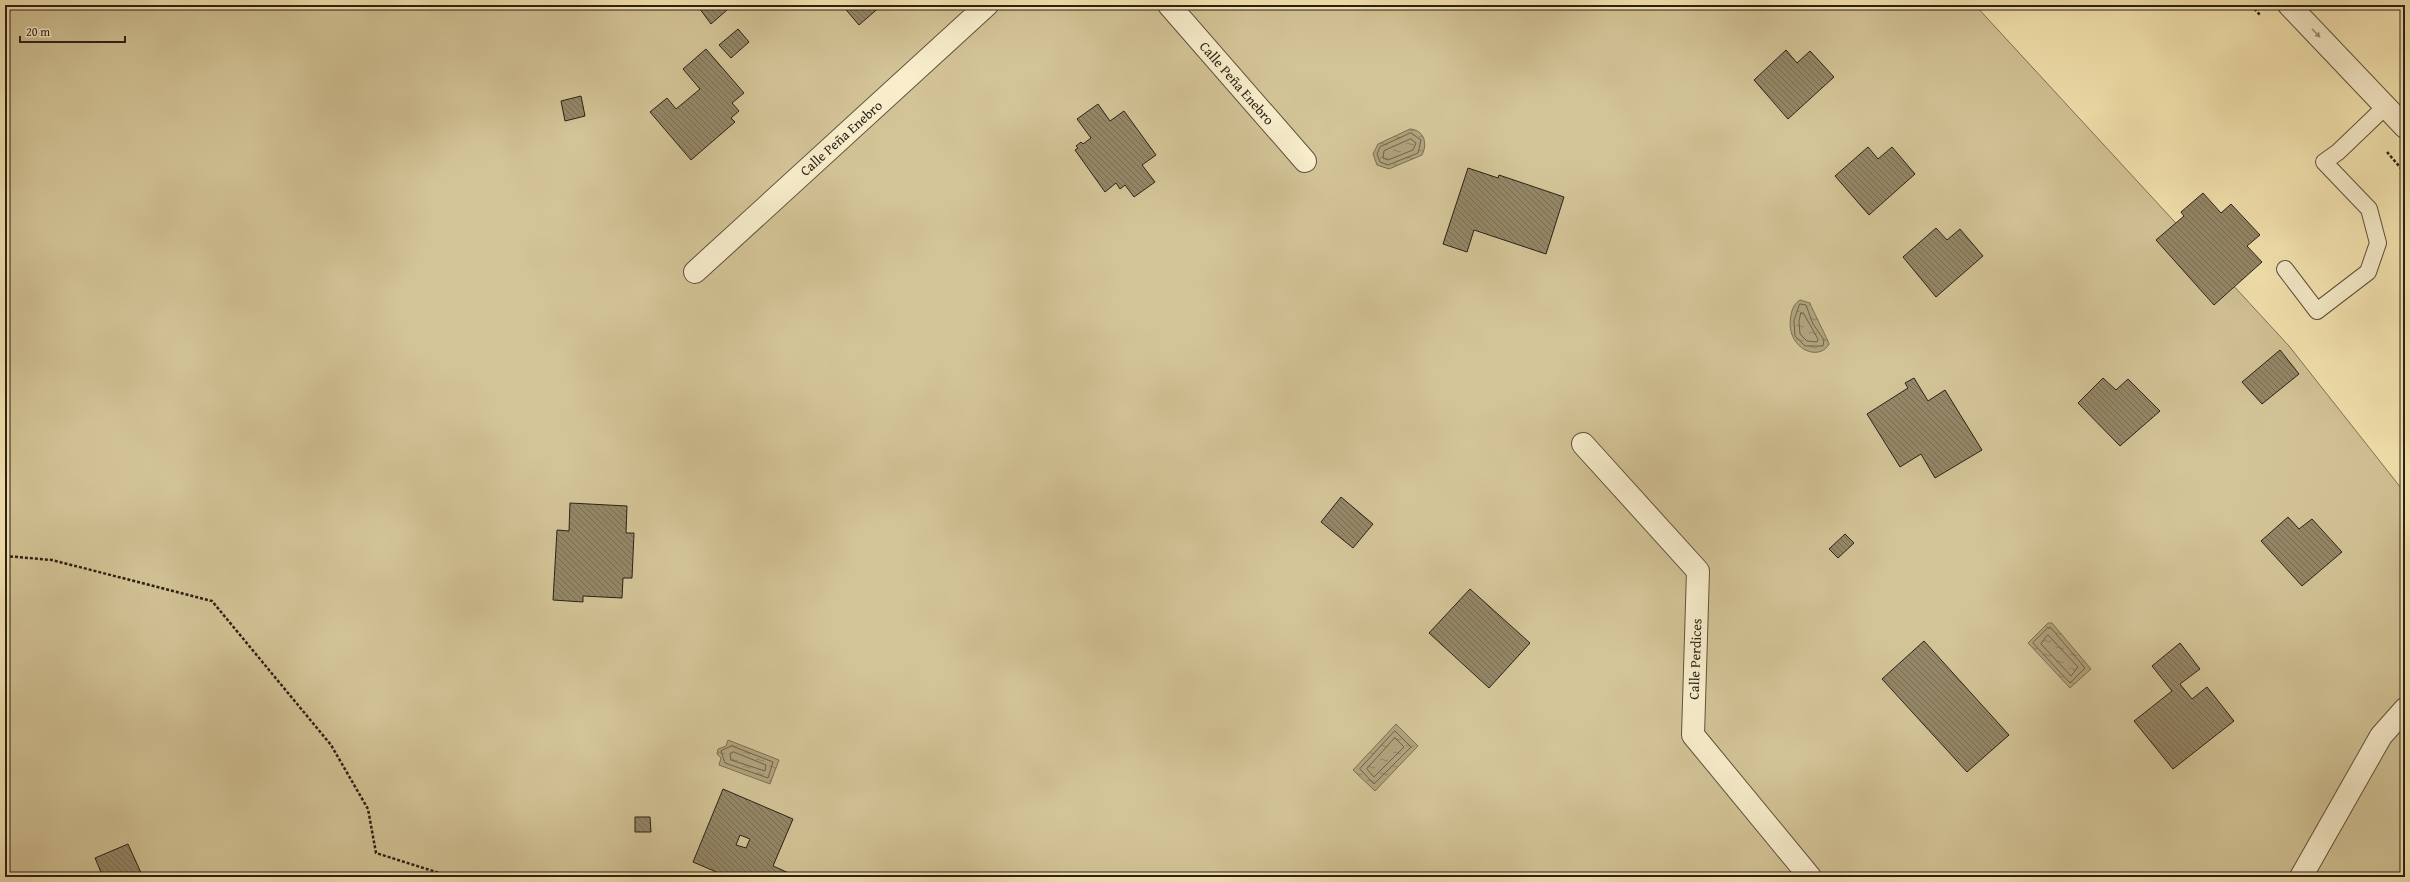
<svg xmlns="http://www.w3.org/2000/svg" width="2410" height="882" font-family="'Gentium Book Plus',serif">
<defs>
<pattern id="water-ripples" width="26" height="14" patternUnits="userSpaceOnUse"><rect width="26" height="14" fill="#b0a27c"/><path d="M2 4q2-2 4 0t4 0M15 11q2-2 4 0t4 0" fill="none" stroke="#8f8465"/></pattern>
<pattern id="building-back-hatch" width="6" height="6" patternUnits="userSpaceOnUse"><rect width="6" height="6" fill="#948767"/><path d="M-1 5l2 2M0 0l6 6M5-1l2 2" fill="none" stroke="#796e54"/></pattern>
</defs>
<rect width="100%" height="100%" fill="#f5e5b1"/>
<filter id="stains"><feTurbulence type="fractalNoise" baseFrequency=".005" numOctaves="4"/><feColorMatrix values="0 0 0 0 .2 0 0 0 0 .09 0 0 0 0 .02 0 0 0 .5 -.17"/></filter>
<radialGradient id="worn" r=".72"><stop offset=".6" stop-color="#630" stop-opacity="0"/><stop offset="1" stop-color="#630" stop-opacity=".3"/></radialGradient>
<path fill="#d3c497" stroke="#7f7256" d="M5,5H1975L2289,346L2405,493V877H5Z"/>
<g fill="url(#water-ripples)" stroke="#7b6e53">
<path d="M1410,129C1424,130 1428,143 1422,155L1389,169L1377,165L1373,154L1378,144Z"/>
<path d="M1800,300L1810,303C1812,309 1829,342 1829,344C1819,363 1784,348 1791,315C1792,309 1794,304 1800,300Z"/>
<path d="M2048,623H2052L2091,669L2070,688L2028,643Z"/>
<path d="M1396,724L1418,746L1375,791L1353,770Z"/>
<path d="M728,740L779,760L770,784L719,765L721,758L717,754L718,749L726,746Z"/>
</g>
<g fill="none" stroke-linecap="round" stroke-linejoin="round">
<g stroke="#6e6249" stroke-width="1">
<path d="M1411,133L1421,140L1418,153L1388,165L1380,162L1377,154L1380,147Z"/>
<path d="M1411,139L1416,143L1413,150L1388,160L1383,158L1384,151Z"/>
<path d="M1800,304L1806,305L1813,324L1824,340L1823,346H1805L1795,336L1794,321Z"/>
<path d="M1801,313L1804,314L1818,339L1817,342L1807,341L1800,334L1799,322Z"/>
<path d="M2048,628H2051L2085,668L2070,683L2033,643Z"/>
<path d="M2048,635L2078,667L2071,676L2041,644Z"/>
<path d="M1395,731L1411,747L1374,784L1360,769Z"/>
<path d="M1395,738L1404,747L1374,777L1367,769Z"/>
<path d="M732,746L773,762L768,778L725,763L721,751Z"/>
<path d="M734,752L766,765L765,771L731,760L730,754Z"/>
</g>
</g>
<g fill="url(#building-back-hatch)" stroke="#2b2116" fill-rule="evenodd">
<path d="M697,5H723L727,10L711,24Z"/>
<path d="M842,5H882L859,25Z"/>
<path d="M738,29L749,42L731,58L719,45Z"/>
<path d="M706,49L744,93L732,103L739,111L731,118L735,122L691,160L650,112L667,98L676,109L700,89L683,69Z"/>
<path d="M1786,50L1797,63L1810,51L1834,77L1788,119L1754,80Z"/>
<path d="M581,96L585,116L565,121L561,101Z"/>
<path d="M1098,104L1110,121L1124,111L1156,155L1142,165L1155,182L1134,197L1125,185L1120,189L1116,183L1105,192L1075,150L1078,148L1076,146L1081,142L1083,144L1091,138L1077,119Z"/>
<path d="M1868,147L1878,159L1892,147L1915,174L1869,215L1835,176Z"/>
<path d="M1468,168L1498,178L1499,175L1564,197L1546,254L1474,230L1467,252L1443,244Z"/>
<path d="M2203,193L2221,213L2231,204L2260,235L2247,246L2262,262L2214,305L2156,240L2184,216L2181,212Z"/>
<path d="M1936,228L1947,240L1960,229L1983,256L1936,297L1903,257Z"/>
<path d="M2280,350L2299,374L2262,404L2242,382Z"/>
<path d="M1914,378L1928,401L1945,390L1982,450L1935,478L1921,454L1900,467L1867,414L1908,388L1905,383Z"/>
<path d="M2103,378L2116,390L2128,379L2160,411L2120,446L2078,403Z"/>
<path d="M1341,497L1373,524L1353,548L1321,522Z"/>
<path d="M570,503L627,506L626,533H634L632,578H623L622,598L583,596V602L553,600L557,530L569,531Z"/>
<path d="M2288,517L2299,529L2312,519L2342,552L2302,586L2261,541Z"/>
<path d="M1845,534L1854,543L1838,558L1829,549Z"/>
<path d="M1470,589L1530,643L1489,688L1429,633Z"/>
<path d="M1924,641L2009,735L1967,772L1882,679Z"/>
<path d="M2180,643L2200,669L2180,684L2192,699L2207,687L2234,721L2173,769L2134,721L2172,691L2152,666Z"/>
<path d="M723,789L793,819L773,866L798,877H728L693,862ZM740,835L750,839L746,848L736,845Z"/>
<path d="M635,817H650L651,832H635Z"/>
<path d="M128,844L142,875L138,877H103L95,858Z"/>
</g>
<g fill="none" stroke-linecap="round" stroke-linejoin="round">
<g stroke="#5e523d" stroke-width="18">
<path id="service" d="M2285,269L2317,311L2368,272L2378,243L2369,209L2324,162L2338,152L2385,107"/>
</g>
<g stroke="#5e523d" stroke-width="24">
<g id="minor">
<path d="M1169,5L1305,161"/>
<path d="M2289,5L2405,127"/>
<path d="M695,272L987,5"/>
<path d="M1583,444L1698,571L1693,735L1810,877"/>
<path d="M2301,877L2381,736L2405,709"/>
</g>
</g>
<g stroke="#2b2116" stroke-width="2.5" stroke-dasharray="3 2" stroke-linecap="butt">
<path d="M2251,5L2260,15"/>
<path d="M2387,152L2405,173"/>
<path d="M5,556L52,560L212,601L331,745L368,809L376,853L452,877"/>
</g>
<use href="#service" stroke="#f8eecc" stroke-width="16"/>
<use href="#minor" stroke="#f8eecc" stroke-width="22"/>
</g>
<defs><path id="oneway-solid" d="M-6-.8H1V-3.2L6.5 0L1 3.2V.8H-6Z"/></defs>
<use fill="#9c927a" href="#oneway-solid" transform="translate(2316 33) rotate(46)"/>
<g text-anchor="middle" dominant-baseline="central" stroke-width="4" stroke-linejoin="round" paint-order="stroke">
<g font-size="14" fill="#2b2116" stroke="#f8eecc">
<text transform="translate(1237 83) rotate(49)">Calle Peña Enebro</text>
<text transform="translate(841 138) rotate(-42)">Calle Peña Enebro</text>
<text transform="translate(1695 659) rotate(-88)">Calle Perdices</text>
</g>
</g>
<rect width="2410" height="882" fill="none" stroke="#f5e5b1" stroke-width="20"/>
<rect x="6" y="6" width="2398" height="870" fill="none" stroke="#2b2116" stroke-width="2"/>
<rect x="10" y="10" width="2390" height="862" fill="none" stroke="#2b2116"/>
<path d="M20 36v6h105v-6" fill="none" stroke="#2b2116" stroke-width="2"/>
<text x="26" y="36" font-size="12" fill="#2b2116" stroke="#f8eecc" stroke-width="3" paint-order="stroke">20 m</text>
<rect width="100%" height="100%" filter="url(#stains)"/>
<rect width="100%" height="100%" fill="url(#worn)"/>
</svg>
